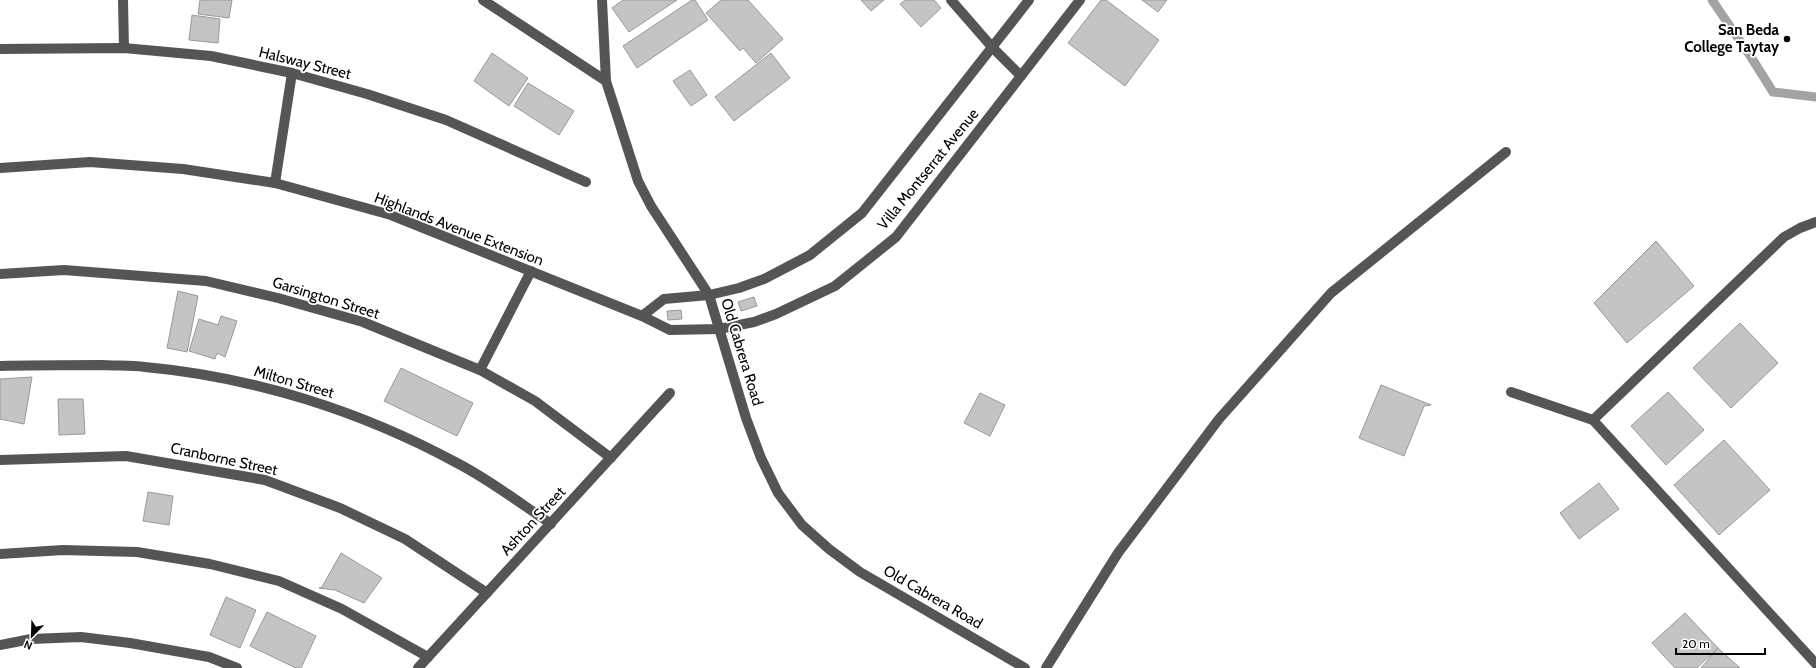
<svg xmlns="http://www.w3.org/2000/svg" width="1816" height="668" font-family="Cabin,sans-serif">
<rect width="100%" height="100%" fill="#fff"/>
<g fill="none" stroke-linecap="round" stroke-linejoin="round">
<path stroke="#a3a3a3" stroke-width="9" d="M1712,0L1751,57L1773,92L1816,97"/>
</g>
<g fill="#c4c4c4" stroke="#999">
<path d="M200,0H232L229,18L198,14Z"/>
<path d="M623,0H677L629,32L612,8Z"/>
<path d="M692,0H695L708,20L637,68L623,46Z"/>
<path d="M721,0H748L783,39L756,63L743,48L740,51L706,13Z"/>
<path d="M861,0H884L871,11Z"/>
<path d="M905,0H934L941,8L921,27L900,4Z"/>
<path d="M1101,0H1106L1159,40L1125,86L1068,43Z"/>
<path d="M1142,0H1167L1158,12Z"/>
<path d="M192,15L220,19L218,43L189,40Z"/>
<path d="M492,53L528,78L509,106L474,81Z"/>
<path d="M771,53L790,78L734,121L715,97Z"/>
<path d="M690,70L707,95L691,106L673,81Z"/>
<path d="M528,83L574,111L559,135L514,106Z"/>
<path d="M1656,241L1694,286L1627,343L1594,303Z"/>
<path d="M178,291L198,296L187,352L167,348Z"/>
<path d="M754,297L757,306L741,311L738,302Z"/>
<path d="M681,310L682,319L668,320L667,311Z"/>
<path d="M221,316L237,321L225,357L217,353L215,359L189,351L199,319L218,325Z"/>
<path d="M1740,323L1778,363L1731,408L1693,368Z"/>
<path d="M401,368L473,403L457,436L384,401Z"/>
<path d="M32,377L24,424L0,419V379Z"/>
<path d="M1381,385L1431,405L1424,406L1404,456L1359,438Z"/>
<path d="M1668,392L1704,430L1666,465L1631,426Z"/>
<path d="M980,393L1005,405L990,436L964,423Z"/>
<path d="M58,399H83L85,434L59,435Z"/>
<path d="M1724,440L1770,490L1719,535L1674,485Z"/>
<path d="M1599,483L1619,509L1579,539L1560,513Z"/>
<path d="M148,492L173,496L169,525L143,521Z"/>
<path d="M341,553L382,578L364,603L335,590L319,588L322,587Z"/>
<path d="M226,597L256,610L240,648L210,635Z"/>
<path d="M267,612L316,636L301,668H296L250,646Z"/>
<path d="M1685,613L1718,648L1697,668H1675L1652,643Z"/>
<path d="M1718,648L1740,668H1701Z"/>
</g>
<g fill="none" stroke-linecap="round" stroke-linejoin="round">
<g stroke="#555" stroke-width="10">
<path d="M123,0L124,48"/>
<path d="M483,0L606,81"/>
<path d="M602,0L606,81L638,181L651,206L709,295L746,418L761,458L778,493L802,525L829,549L860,572L1025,668"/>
<path d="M951,0L992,47L1021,76"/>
<path d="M0,49L124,48L211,56L292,73L367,94L446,120L586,182"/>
<path d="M0,168L90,162L183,169L275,183L391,215L642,316L670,330L719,329L754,322L776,314L835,286L896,237L1080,0"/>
<path d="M275,183L292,73"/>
<path d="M0,274L64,270L206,281L278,298L363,322L480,370L535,401L611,458"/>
<path d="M642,316L664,299L709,295L739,288L764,279L810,255L862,213L1029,0"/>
<path d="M0,366C34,365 68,365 103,365C117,366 131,365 145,367C254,377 361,411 457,463C490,480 520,503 551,524"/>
<path d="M480,370L531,271"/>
<path d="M1511,392L1593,420L1816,664"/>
<path d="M1593,420L1784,237L1800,228L1816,222"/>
<path d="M0,460L126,456L265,480L340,508L405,539L487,593"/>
<path d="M0,554L63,550L137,552L210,564L279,581L342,609L428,657"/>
<path d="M0,645L31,639L81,637L130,643L209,657L237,668"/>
<path d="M418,668L670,393"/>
<path d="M1046,668L1118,553L1219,419L1331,293L1506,152"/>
</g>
</g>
<circle fill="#000" stroke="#fff" stroke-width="1.5" cx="1787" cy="39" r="4"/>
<g text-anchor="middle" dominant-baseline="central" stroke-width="3.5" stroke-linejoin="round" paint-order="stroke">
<g font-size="15" font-weight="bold" fill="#000" stroke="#fff" text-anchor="end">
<text x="1779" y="30">San Beda<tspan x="1779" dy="17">College Taytay</tspan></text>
</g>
<g font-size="15" fill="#000" stroke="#fff">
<text transform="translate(305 63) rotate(14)">Halsway Street</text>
<text transform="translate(928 169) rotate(-51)">Villa Montserrat Avenue</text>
<text transform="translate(459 229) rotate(21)">Highlands Avenue Extension</text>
<text transform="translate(326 298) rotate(17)">Garsington Street</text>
<text transform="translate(742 352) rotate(73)">Old Cabrera Road</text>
<text transform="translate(294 382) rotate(16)">Milton Street</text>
<text transform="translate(224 459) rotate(12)">Cranborne Street</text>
<text transform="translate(533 521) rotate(-47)">Ashton Street</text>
<text transform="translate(933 597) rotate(30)">Old Cabrera Road</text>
</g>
</g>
<g transform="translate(32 636) rotate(203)" stroke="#ffffff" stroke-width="3" paint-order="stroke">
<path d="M0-3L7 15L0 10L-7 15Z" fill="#000000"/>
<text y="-6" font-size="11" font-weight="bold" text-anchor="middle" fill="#000000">N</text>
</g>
<path d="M1676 648v6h89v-6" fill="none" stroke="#000000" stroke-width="2"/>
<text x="1682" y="648" font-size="12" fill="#000000" stroke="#ffffff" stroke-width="3" paint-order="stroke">20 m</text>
</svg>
